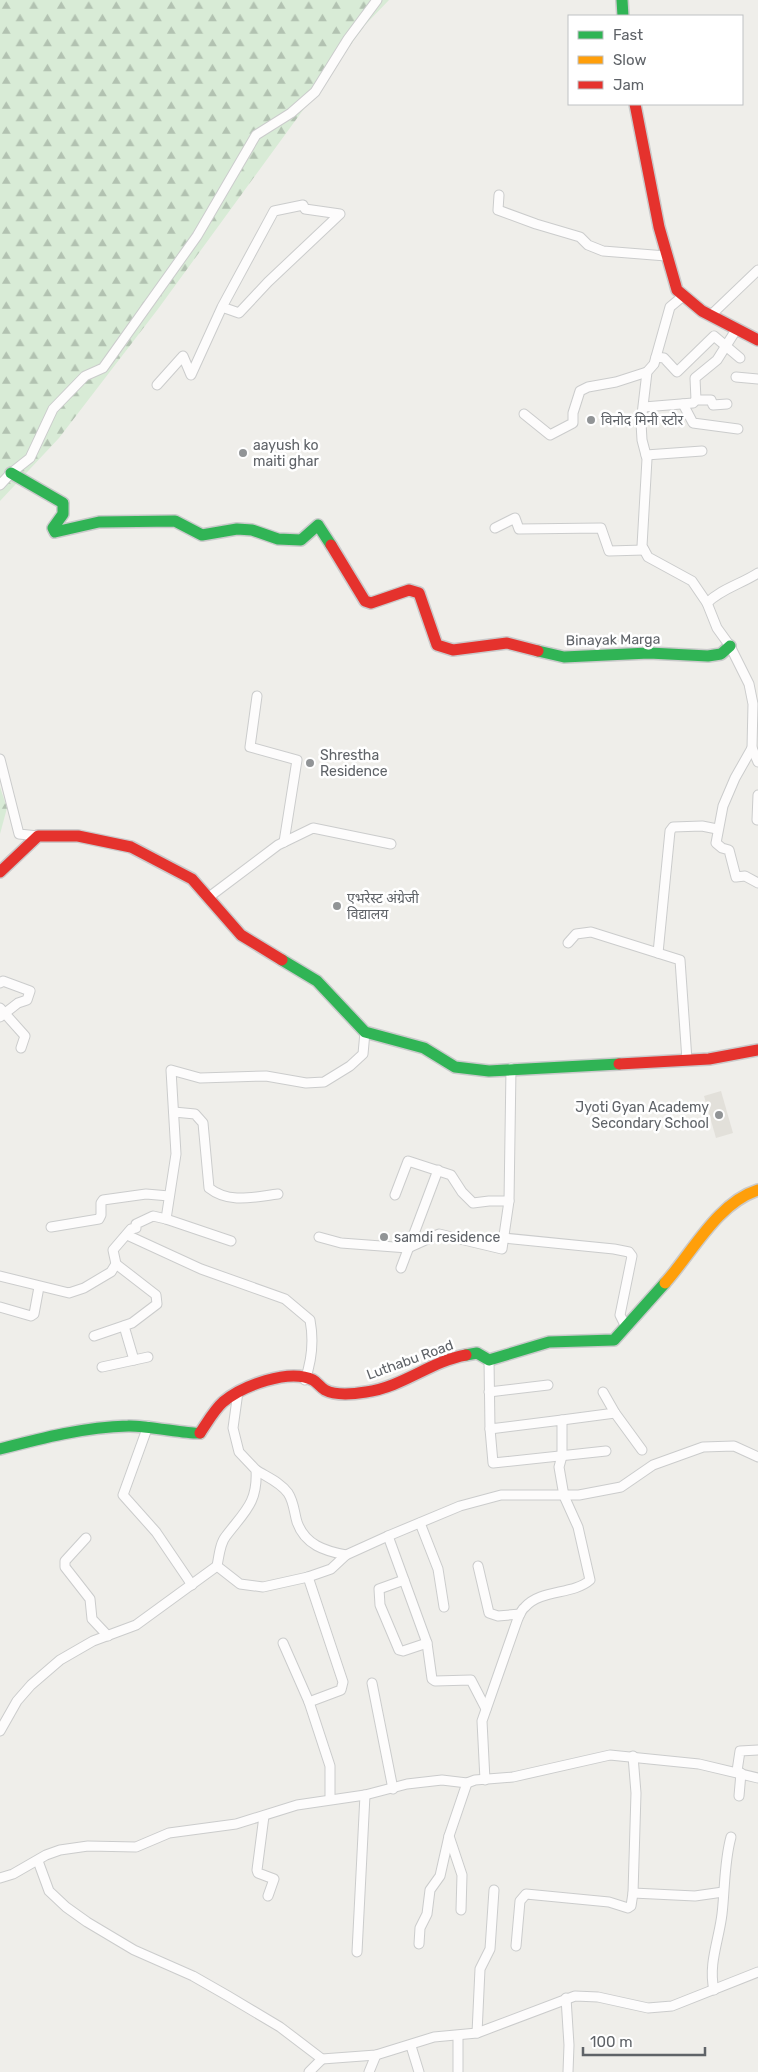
<svg xmlns="http://www.w3.org/2000/svg" width="758" height="2072" font-family="Rubik,'Noto Sans Devanagari',sans-serif">
<defs>
<pattern id="forest-firs" width="22" height="20" patternUnits="userSpaceOnUse" patternTransform="scale(1.25)"><rect width="22" height="20" fill="#d8ebd6"/><path d="M5 1l3.5 6h-7zM16 11l3.5 6h-7z" fill="#b2c2b1"/></pattern>
</defs>
<rect width="100%" height="100%" fill="#efeeea"/>
<path fill="#e2e0da" d="M721,1091L733,1133L716,1138L704,1096Z"/>
<g fill="url(#forest-firs)">
<path d="M0,0H389L365,25L158,309L59,438L0,501Z"/>
<path d="M0,787L7,808L0,834Z"/>
</g>
<g fill="none" stroke-linecap="round" stroke-linejoin="round">
<g stroke="#cbcccc" stroke-width="11">
<g id="street">
<path d="M499,195L498,210L536,224L580,237L588,245L603,251L666,256"/>
<path d="M682,297L670,307L654,364L647,372L641,423L642,440L647,459L642,546L648,557L692,581L707,603L717,628L730,646L749,684L753,704L752,748L735,778L723,806L716,843L722,848L729,850L736,877L745,876L758,883"/>
<path d="M711,315L758,270"/>
<path d="M656,357L664,358L677,372L714,336L740,358"/>
<path d="M736,377L758,379"/>
<path d="M157,385L183,356L191,375L222,307L274,211L303,205L305,209L340,214L268,282L239,313L222,307"/>
<path d="M696,400L695,378L717,360L736,330"/>
<path d="M683,404L693,423L738,429"/>
<path d="M644,407L693,403L696,400H711L713,405L727,404"/>
<path d="M524,414L550,435L573,423V413L580,391L588,387L616,382L647,372"/>
<path d="M646,455L702,451"/>
<path d="M0,485L11,473L30,458L53,409L85,376L103,368L197,236L256,135L291,113L315,92L348,39L377,0"/>
<path d="M495,528L515,518L519,529L601,528L609,551L644,550"/>
<path d="M707,603C721,589 741,584 758,573"/>
<path d="M257,696L250,747L297,760L284,842"/>
<path d="M752,748L758,762"/>
<path d="M0,759L19,834L38,836"/>
<path d="M757,820L758,795"/>
<path d="M209,897L278,845L313,828L391,844"/>
<path d="M568,943L576,934L591,932L680,960L687,1060"/>
<path d="M658,953L670,831L673,827L702,826L717,829"/>
<path d="M0,983L3,981L30,991L27,1000L18,1003L0,1017"/>
<path d="M0,1008L25,1036L21,1048"/>
<path d="M174,1112L195,1114L203,1123L209,1188C229,1204 254,1197 278,1194"/>
<path d="M395,1195L408,1161L451,1175L462,1192L473,1203L489,1201H509"/>
<path d="M166,1219L176,1154L171,1070L200,1078L266,1076L306,1083L324,1082L350,1066L363,1054L365,1032"/>
<path d="M51,1227L99,1219L101,1215V1203L103,1200L146,1194L169,1196"/>
<path d="M127,1235L201,1269L285,1299L310,1320C314,1341 312,1360 305,1380"/>
<path d="M319,1237L341,1243L408,1248L439,1234L502,1249L509,1201L511,1068"/>
<path d="M504,1238L614,1249L629,1252L632,1256L620,1315L626,1327"/>
<path d="M401,1268L438,1170"/>
<path d="M0,1276L69,1293L84,1288L111,1272L116,1264L113,1250L131,1229L136,1228V1224L153,1216L166,1219L231,1241"/>
<path d="M0,1307L31,1316L34,1314L39,1287"/>
<path d="M124,1326L134,1360"/>
<path d="M94,1336L132,1323L157,1304L156,1295L116,1264"/>
<path d="M102,1367L148,1357"/>
<path d="M489,1392L548,1385"/>
<path d="M603,1392L615,1413L642,1450"/>
<path d="M562,1420L615,1413"/>
<path d="M148,1426L123,1495L156,1532L192,1585"/>
<path d="M490,1429L493,1463L606,1451"/>
<path d="M256,1470C267,1477 280,1482 288,1493C294,1502 294,1512 297,1522C305,1545 325,1551 346,1555"/>
<path d="M420,1523L438,1569L444,1607"/>
<path d="M388,1536L427,1643L432,1679L435,1681L471,1680L486,1709"/>
<path d="M86,1538L65,1561V1567L90,1599L92,1619L108,1636"/>
<path d="M217,1566C219,1556 220,1543 226,1536C244,1512 258,1503 256,1470L239,1452L233,1428L238,1392"/>
<path d="M478,1566L489,1613L498,1616L520,1614"/>
<path d="M308,1577L343,1682L341,1690L309,1702L330,1766V1799"/>
<path d="M404,1580L379,1589L380,1605L399,1650L403,1651L427,1643"/>
<path d="M283,1643L309,1702"/>
<path d="M372,1683L393,1789"/>
<path d="M0,1731L17,1701L31,1685L60,1660L93,1641L136,1625L217,1566L240,1584L263,1587L308,1577L331,1569L346,1555L388,1536L460,1506L501,1495H579L621,1487L653,1465L703,1447L734,1446L758,1457"/>
<path d="M737,1771L740,1751L758,1750"/>
<path d="M485,1780L482,1721L517,1621C519,1616 521,1610 525,1607C541,1589 573,1595 590,1580L578,1527L564,1496L559,1467L562,1456V1420L490,1429L489,1360"/>
<path d="M739,1796L741,1773"/>
<path d="M264,1816L257,1870L258,1873L274,1879L268,1896"/>
<path d="M38,1861L49,1891L66,1907L87,1922L134,1950L193,1976L228,1996L280,2027L322,2059L376,2055L434,2037L477,2033L575,1996L598,1997L648,2008L672,2006L758,1972"/>
<path d="M0,1878L13,1874L46,1855L60,1850L88,1846L136,1847L169,1833L236,1824L297,1805L365,1795L407,1784L442,1780L467,1783L475,1780L513,1777L610,1755L699,1764L758,1778"/>
<path d="M633,1893L695,1896L723,1892"/>
<path d="M461,1910L462,1875L449,1836L467,1783"/>
<path d="M419,1944L420,1928L427,1914L430,1890L440,1876L449,1836"/>
<path d="M516,1946L520,1901L526,1894L609,1902L628,1908L631,1906L633,1893L636,1793L633,1756"/>
<path d="M357,1952L365,1795"/>
<path d="M714,1990C708,1964 719,1940 722,1914C725,1889 724,1862 731,1837"/>
<path d="M566,1998L569,2045L568,2072"/>
<path d="M477,2033L480,1969L490,1949L494,1890"/>
<path d="M458,2036V2071"/>
<path d="M411,2046L419,2072"/>
<path d="M309,2072L322,2059"/>
<path d="M369,2072L376,2055"/>
</g>
</g>
<g stroke="#cacacb" stroke-width="14">
<g id="fast">
<path d="M622,0L623,16"/>
<path d="M11,473L63,503V514L53,528L55,532L99,522L175,521L202,535L237,529L252,530L278,539L301,540L318,525L331,545"/>
<path d="M538,651L564,657L649,653L708,656L721,654L730,646"/>
<path d="M282,960L317,981L365,1032L424,1048L455,1067L489,1071L619,1064"/>
<path d="M466,1355L477,1353L489,1360L549,1342L614,1340L665,1283"/>
<path d="M0,1449C42,1438 85,1427 128,1426C143,1425 194,1435 200,1433"/>
</g>
</g>
<g stroke="#cacacb" stroke-width="14">
<path id="slow" d="M665,1283C692,1253 717,1203 758,1190"/>
</g>
<g stroke="#cacacb" stroke-width="14">
<g id="jam">
<path d="M635,104L659,227L677,290L702,311L758,340"/>
<path d="M331,545L365,601L371,603L409,590L419,593L437,645L453,650L507,643L538,651"/>
<path d="M0,872L38,836H78L131,847L192,879L241,935L282,960"/>
<path d="M619,1064L709,1059L758,1050"/>
<path d="M200,1433C207,1423 214,1410 223,1402C242,1386 289,1368 313,1380C317,1382 320,1387 325,1390C336,1396 354,1394 366,1392C403,1387 431,1361 466,1355"/>
</g>
</g>
<use href="#street" stroke="#fdfcfc" stroke-width="9"/>
<use href="#fast" stroke="#30b455" stroke-width="11"/>
<use href="#slow" stroke="#ff9f0a" stroke-width="11"/>
<use href="#jam" stroke="#e5322d" stroke-width="11"/>
</g>
<g fill="#919496" stroke="#fff" stroke-width="2">
<circle cx="591" cy="420" r="5"/>
<circle cx="243" cy="453" r="5"/>
<circle cx="310" cy="763" r="5"/>
<circle cx="337" cy="906" r="5"/>
<circle cx="719" cy="1115" r="5"/>
<circle cx="384" cy="1237" r="5"/>
</g>
<g text-anchor="middle" dominant-baseline="central" stroke-width="5" stroke-linejoin="round" paint-order="stroke">
<g font-size="14" fill="#5f6368" stroke="#fff" text-anchor="start">
<text x="601" y="420">विनोद मिनी स्टोर</text>
<text x="253" y="445">aayush ko<tspan x="253" dy="16">maiti ghar</tspan></text>
<text x="320" y="755">Shrestha<tspan x="320" dy="16">Residence</tspan></text>
<text x="347" y="898">एभरेस्ट अंग्रेजी<tspan x="347" dy="16">विद्यालय</tspan></text>
<text x="709" y="1107" text-anchor="end">Jyoti Gyan Academy<tspan x="709" dy="16">Secondary School</tspan></text>
<text x="394" y="1237">samdi residence</text>
</g>
<g font-size="14" fill="#5f6368" stroke="#fff">
<text transform="translate(613 640) rotate(-1)">Binayak Marga</text>
<text transform="translate(410 1360) rotate(-20)">Luthabu Road</text>
</g>
</g>
<rect x="568" y="15" width="175" height="90" fill="#ffffff" stroke="#bfc1c3"/>
<rect x="578" y="31" width="25" height="8" fill="#30b455" stroke="#bfc1c3"/>
<text x="613" y="40" font-size="15" fill="#5f6368">Fast</text>
<rect x="578" y="56" width="25" height="8" fill="#ff9f0a" stroke="#bfc1c3"/>
<text x="613" y="65" font-size="15" fill="#5f6368">Slow</text>
<rect x="578" y="81" width="25" height="8" fill="#e5322d" stroke="#bfc1c3"/>
<text x="613" y="90" font-size="15" fill="#5f6368">Jam</text>
<path d="M583 2047v8h122v-8" fill="none" stroke="#5f6368" stroke-width="2.5"/>
<text x="590" y="2047" font-size="15" fill="#5f6368" stroke="#ffffff" stroke-width="4" paint-order="stroke">100 m</text>
</svg>
